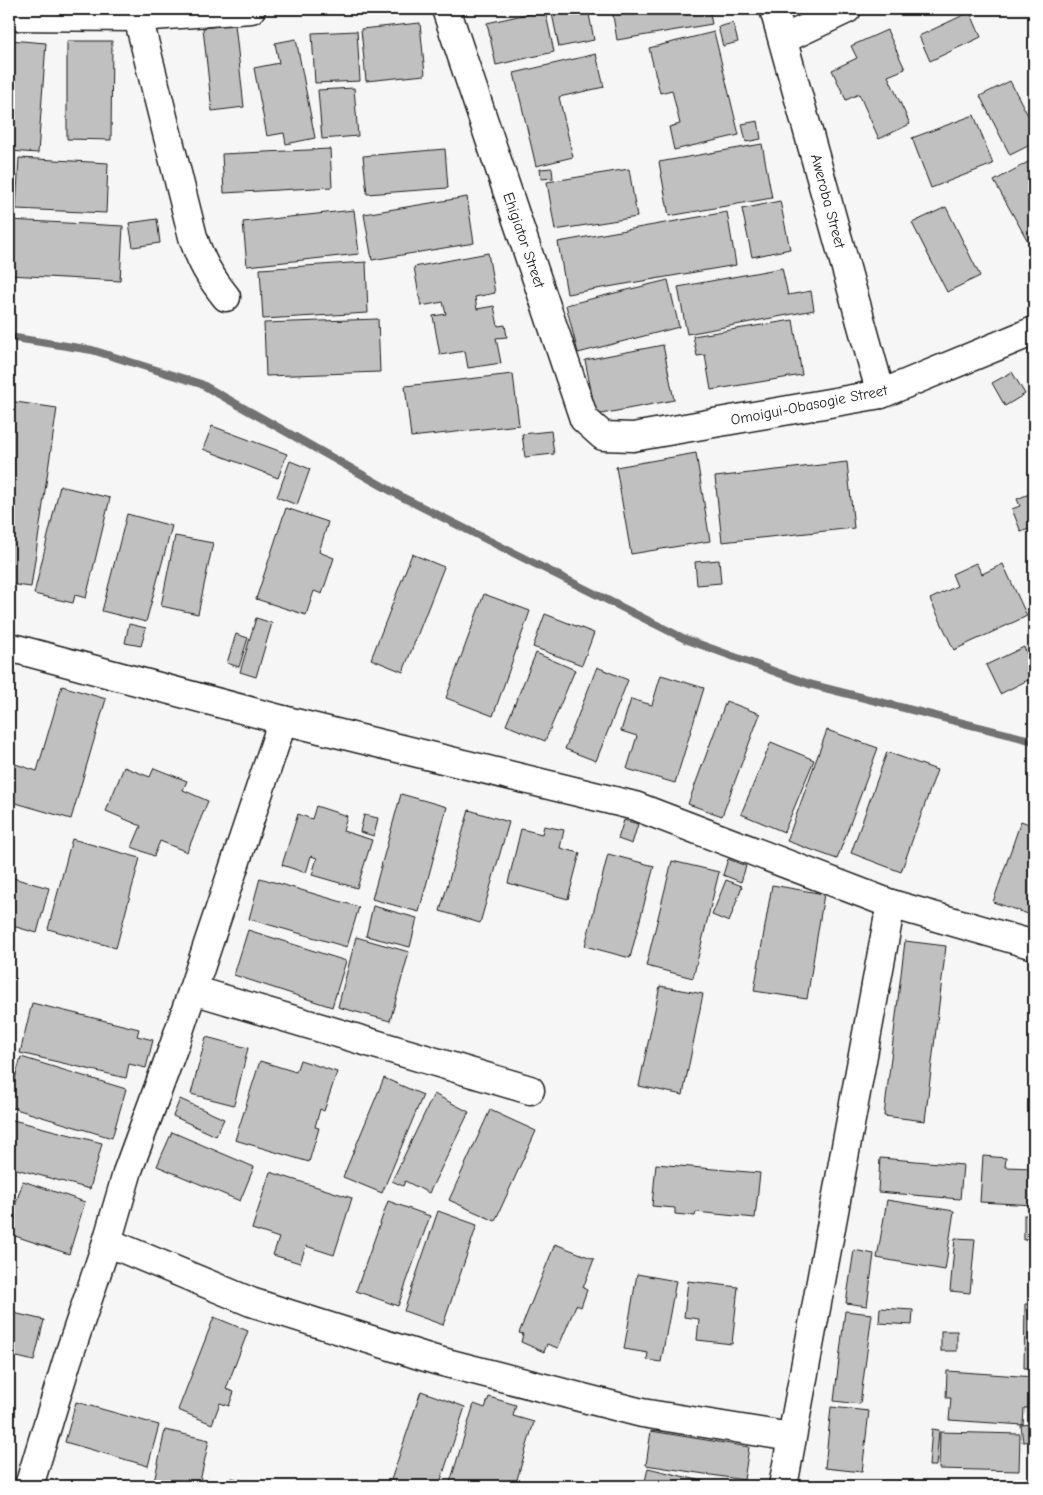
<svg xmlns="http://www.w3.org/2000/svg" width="1043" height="1495" font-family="'Comic Neue',sans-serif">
<rect width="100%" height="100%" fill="#f6f6f6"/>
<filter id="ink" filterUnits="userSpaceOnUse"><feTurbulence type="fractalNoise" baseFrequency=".02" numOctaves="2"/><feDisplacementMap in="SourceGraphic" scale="10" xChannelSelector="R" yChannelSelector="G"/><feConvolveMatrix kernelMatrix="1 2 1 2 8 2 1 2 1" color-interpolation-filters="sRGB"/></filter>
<g filter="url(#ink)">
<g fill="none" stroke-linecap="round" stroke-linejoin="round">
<path stroke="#727272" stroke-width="8" d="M9,337L92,350L201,384L402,497L685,639L809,684L1034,741"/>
</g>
<g fill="#c0c0c0" stroke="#1c1c1c">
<path d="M551,9H588L594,40L559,47Z"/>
<path d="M612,9H709L712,24L617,40Z"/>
<path d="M545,10L554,52L496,65L487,23Z"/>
<path d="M970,12L981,37L930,61L919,36Z"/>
<path d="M420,23L425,75L366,81L361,29Z"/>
<path d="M733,23L738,42L723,46L718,27Z"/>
<path d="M235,24L244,107L212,111L203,28Z"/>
<path d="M887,30L905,69L888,76L910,124L879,139L859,94L846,100L832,70L857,58L851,46Z"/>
<path d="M357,31L360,81L315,83L312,33Z"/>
<path d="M714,32L739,135L674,150L669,127L680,124L672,90L660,93L649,48Z"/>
<path d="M296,39L315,138L286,144L284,133L267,136L254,68L279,63L275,43Z"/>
<path d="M9,40L46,43L38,153L9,151Z"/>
<path d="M67,41H112L111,140L67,139Z"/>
<path d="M596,54L604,87L559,97L573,157L536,166L514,73Z"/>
<path d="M1010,81L1034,127V143L1010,155L980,96Z"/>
<path d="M354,88L358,136L322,139L318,90Z"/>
<path d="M974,115L993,164L931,188L912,138Z"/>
<path d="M758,121L761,139L746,142L742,124Z"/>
<path d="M762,144L772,198L669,216L659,162Z"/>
<path d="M330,149L332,187L224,193L222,154Z"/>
<path d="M445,149L448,188L367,194L363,156Z"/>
<path d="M19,158L108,163L106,213L16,209Z"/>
<path d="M1028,162L1034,173V252L994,181Z"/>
<path d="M552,168L553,178L541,179L540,169Z"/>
<path d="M629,169L637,217L555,230L547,182Z"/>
<path d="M467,197L474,243L372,260L364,214Z"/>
<path d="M780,201L790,249L752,257L742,209Z"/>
<path d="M946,207L980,276L947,292L912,223Z"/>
<path d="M354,210L359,254L247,266L243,222Z"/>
<path d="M727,212L736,265L567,294L558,242Z"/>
<path d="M157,219L160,243L133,247L129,223Z"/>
<path d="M9,220L123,226L120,281L9,275Z"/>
<path d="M488,253L495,293L475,297L477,309L494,306L498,326L505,325L507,337L496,338L501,363L468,368L465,351L440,355L433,316L446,314L443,302L421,306L414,267Z"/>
<path d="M366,262L368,313L263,319L260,269Z"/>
<path d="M782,268L788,295L811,291L814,310L687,334L678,287Z"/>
<path d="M668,280L679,327L578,353L566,305Z"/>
<path d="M378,319L380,372L266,376L264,323Z"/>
<path d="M793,320L802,375L711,390L705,355L697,356L693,336Z"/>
<path d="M663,345L674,400L596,415L585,360Z"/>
<path d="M1012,372L1025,394L1005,406L992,383Z"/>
<path d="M513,374L519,425L411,437L405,386Z"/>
<path d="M9,401L57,408L31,587L9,584Z"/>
<path d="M212,426L287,454L278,478L203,449Z"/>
<path d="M551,431L554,454L525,457L522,434Z"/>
<path d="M696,453L710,541L631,554L616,467Z"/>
<path d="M290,461L310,469L297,505L277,497Z"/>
<path d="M847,462L854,528L722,542L715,477Z"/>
<path d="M60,486L110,498L86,598L75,595L73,603L34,594Z"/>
<path d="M1034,492V527L1021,532L1012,509L1020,506L1017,499Z"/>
<path d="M286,508L328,522L319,552L334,558L322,594L314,591L306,615L256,599Z"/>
<path d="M127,514L172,526L146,622L102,611Z"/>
<path d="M175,536L213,543L198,614L161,606Z"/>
<path d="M412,554L444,567L403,672L371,659Z"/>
<path d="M719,560L721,583L697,585L695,562Z"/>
<path d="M976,563L982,574L1003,564L1027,616L954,650L930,599L957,586L952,574Z"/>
<path d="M484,594L530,611L493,716L446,698Z"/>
<path d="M545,614L594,633L582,665L533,647Z"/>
<path d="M256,618L272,623L256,677L240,672Z"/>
<path d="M129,624L146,628L141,646L125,643Z"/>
<path d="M236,634L248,638L239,667L227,663Z"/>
<path d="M1024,647L1034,670V677L1000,694L986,665Z"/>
<path d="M536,653L575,670L545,741L506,725Z"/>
<path d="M597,667L628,680L596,761L565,749Z"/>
<path d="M661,675L704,688L675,783L627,769L637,736L621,731L631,699L652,705Z"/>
<path d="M62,686L106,699L71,819L9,801V762L37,771Z"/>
<path d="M726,701L760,714L722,816L688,804Z"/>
<path d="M827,730L878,748L837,859L787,841Z"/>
<path d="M771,742L814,760L784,832L741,814Z"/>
<path d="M887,752L937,770L901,872L851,853Z"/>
<path d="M124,767L150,777L154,768L187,781L183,790L208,801L187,852L160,841L154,856L132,847L141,826L106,811Z"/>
<path d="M401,794L447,807L419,912L372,899Z"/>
<path d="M316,806L347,816L343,831L372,840L357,888L312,875L317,858L311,856L306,873L282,865L298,814L312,819Z"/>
<path d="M469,810L509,822L480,923L440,911Z"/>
<path d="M364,815L378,818L374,836L360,832Z"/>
<path d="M624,820L638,824L632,844L618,839Z"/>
<path d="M1021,821L1034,826V916L993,902Z"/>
<path d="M544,826L564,830L560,848L580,853L568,899L508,883L521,829L542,834Z"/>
<path d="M72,839L140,858L116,948L48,929Z"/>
<path d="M608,854L654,866L630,958L585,946Z"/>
<path d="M728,859L746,866L741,882L723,875Z"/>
<path d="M672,861L719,872L693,978L646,966Z"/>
<path d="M9,877L49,888L37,933L9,925Z"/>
<path d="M260,878L359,907L347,947L249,919Z"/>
<path d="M726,880L742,886L729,922L712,915Z"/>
<path d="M772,885L824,894L807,999L754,991Z"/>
<path d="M373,906L417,918L410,947L366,936Z"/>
<path d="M248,930L346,961L332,1007L234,975Z"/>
<path d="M356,937L409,952L390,1021L338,1007Z"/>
<path d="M905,941L946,946L925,1121L884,1116Z"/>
<path d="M660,986L703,994L683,1095L639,1086Z"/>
<path d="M32,1003L139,1029L137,1036L153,1040L146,1068L129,1064L126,1078L20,1053Z"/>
<path d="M206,1037L248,1048L234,1105L191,1094Z"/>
<path d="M21,1057L126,1089L112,1138L9,1107V1100Z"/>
<path d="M300,1060L337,1072L324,1111L320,1109L315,1127L319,1128L309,1162L235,1140L260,1061L296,1072Z"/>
<path d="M384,1078L423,1095L382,1193L343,1177Z"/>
<path d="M434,1094L469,1112L429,1193L405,1181L403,1186L392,1181Z"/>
<path d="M180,1099L224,1119L216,1136L173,1116Z"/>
<path d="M490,1110L536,1131L495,1221L449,1200Z"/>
<path d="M9,1119L102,1143L90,1189L9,1167Z"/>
<path d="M172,1132L254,1167L240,1201L157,1166Z"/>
<path d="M983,1156L1006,1158L1005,1167L1033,1168L1032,1190L1034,1191V1205L980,1202Z"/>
<path d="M880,1158L963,1165L960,1199L878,1192Z"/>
<path d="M656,1164L760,1173L755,1218L696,1212L695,1216L675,1214V1208L652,1206Z"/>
<path d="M270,1172L352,1198L334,1255L306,1246L300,1263L273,1255L279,1238L252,1229Z"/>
<path d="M23,1181L85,1202L69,1254L9,1234V1225Z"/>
<path d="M887,1200L954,1211L945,1270L877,1258Z"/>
<path d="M388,1201L430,1216L398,1306L356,1291Z"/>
<path d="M438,1211L477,1225L443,1325L404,1311Z"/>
<rect x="1024" y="1215" width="10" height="25"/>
<path d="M955,1238L975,1239L970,1293L950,1291Z"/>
<path d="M555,1244L594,1259L583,1288L587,1290L581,1307L576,1305L558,1348L547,1344L544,1352L521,1342L523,1334L519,1333Z"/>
<path d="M854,1250L874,1254L867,1306L846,1303Z"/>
<path d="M637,1274L676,1281L661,1362L647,1360L648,1353L624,1349Z"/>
<path d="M688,1281L738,1287L732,1344L697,1340L699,1319L684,1317Z"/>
<path d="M1025,1304H1034V1368H1024Z"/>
<path d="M880,1308L913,1310L912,1325L879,1323Z"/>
<path d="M845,1311L872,1314L860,1404L834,1401Z"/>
<path d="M9,1312L44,1320L34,1361L9,1355Z"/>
<path d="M214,1317L248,1331L226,1389L234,1392L229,1406L220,1403L212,1424L178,1410Z"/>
<rect x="941" y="1331" width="16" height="20"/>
<path d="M947,1371L1034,1377V1408H1024L1023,1425L949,1420L951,1398H946Z"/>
<path d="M421,1391L465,1407L439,1486H389Z"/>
<path d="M489,1397L516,1405L513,1416L534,1422L515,1486H449L474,1404L485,1408Z"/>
<path d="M76,1402L159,1425L148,1466L65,1442Z"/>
<path d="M831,1407L869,1411L862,1472L825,1468Z"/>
<path d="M1034,1424V1441L1023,1442L1021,1425Z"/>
<path d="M932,1429L939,1430L936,1466H929Z"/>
<path d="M165,1430L209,1440L199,1486H160V1484L154,1482Z"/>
<path d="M651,1431L749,1447L744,1480L646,1465Z"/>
<path d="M940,1432L1020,1434L1019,1471L939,1469Z"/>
<path d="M648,1468L710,1483L709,1486H644Z"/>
<path d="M232,1478L259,1484V1486H225L226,1483L230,1484Z"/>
<path d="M932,1484L1027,1486H932Z"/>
</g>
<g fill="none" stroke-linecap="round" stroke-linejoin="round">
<g stroke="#1c1c1c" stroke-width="31">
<g id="minor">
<path d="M446,9L584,419L603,436L633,437L881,394L1034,331"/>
<path d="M774,9L881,394"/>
<path d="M9,16L138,17L251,9"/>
<path d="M138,17L193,237C201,262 210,277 226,297"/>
<path d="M784,39L847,9"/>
<path d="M9,647L283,720L635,806L891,904L1034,945"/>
<path d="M193,990L530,1090"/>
<path d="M107,1242L251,1302L435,1360L642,1413L791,1437"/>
<path d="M29,1486L67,1361L107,1242L128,1170L175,1043L283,720"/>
<path d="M783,1486L891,904"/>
</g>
</g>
<use href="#minor" stroke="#fff" stroke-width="28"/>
</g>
</g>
<g text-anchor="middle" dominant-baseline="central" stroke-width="5" stroke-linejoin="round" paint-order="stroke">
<g font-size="15" fill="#1c1c1c" stroke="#fff">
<text transform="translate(828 201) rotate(75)">Aweroba Street</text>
<text transform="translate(524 240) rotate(71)">Ehigiator Street</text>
<text transform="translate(809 405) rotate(-11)">Omoigui-Obasogie Street</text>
</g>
</g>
<rect width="1043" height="1495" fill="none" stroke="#fff" stroke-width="30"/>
<rect x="15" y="15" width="1013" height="1465" fill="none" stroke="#1c1c1c" stroke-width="2" filter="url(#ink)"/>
</svg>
